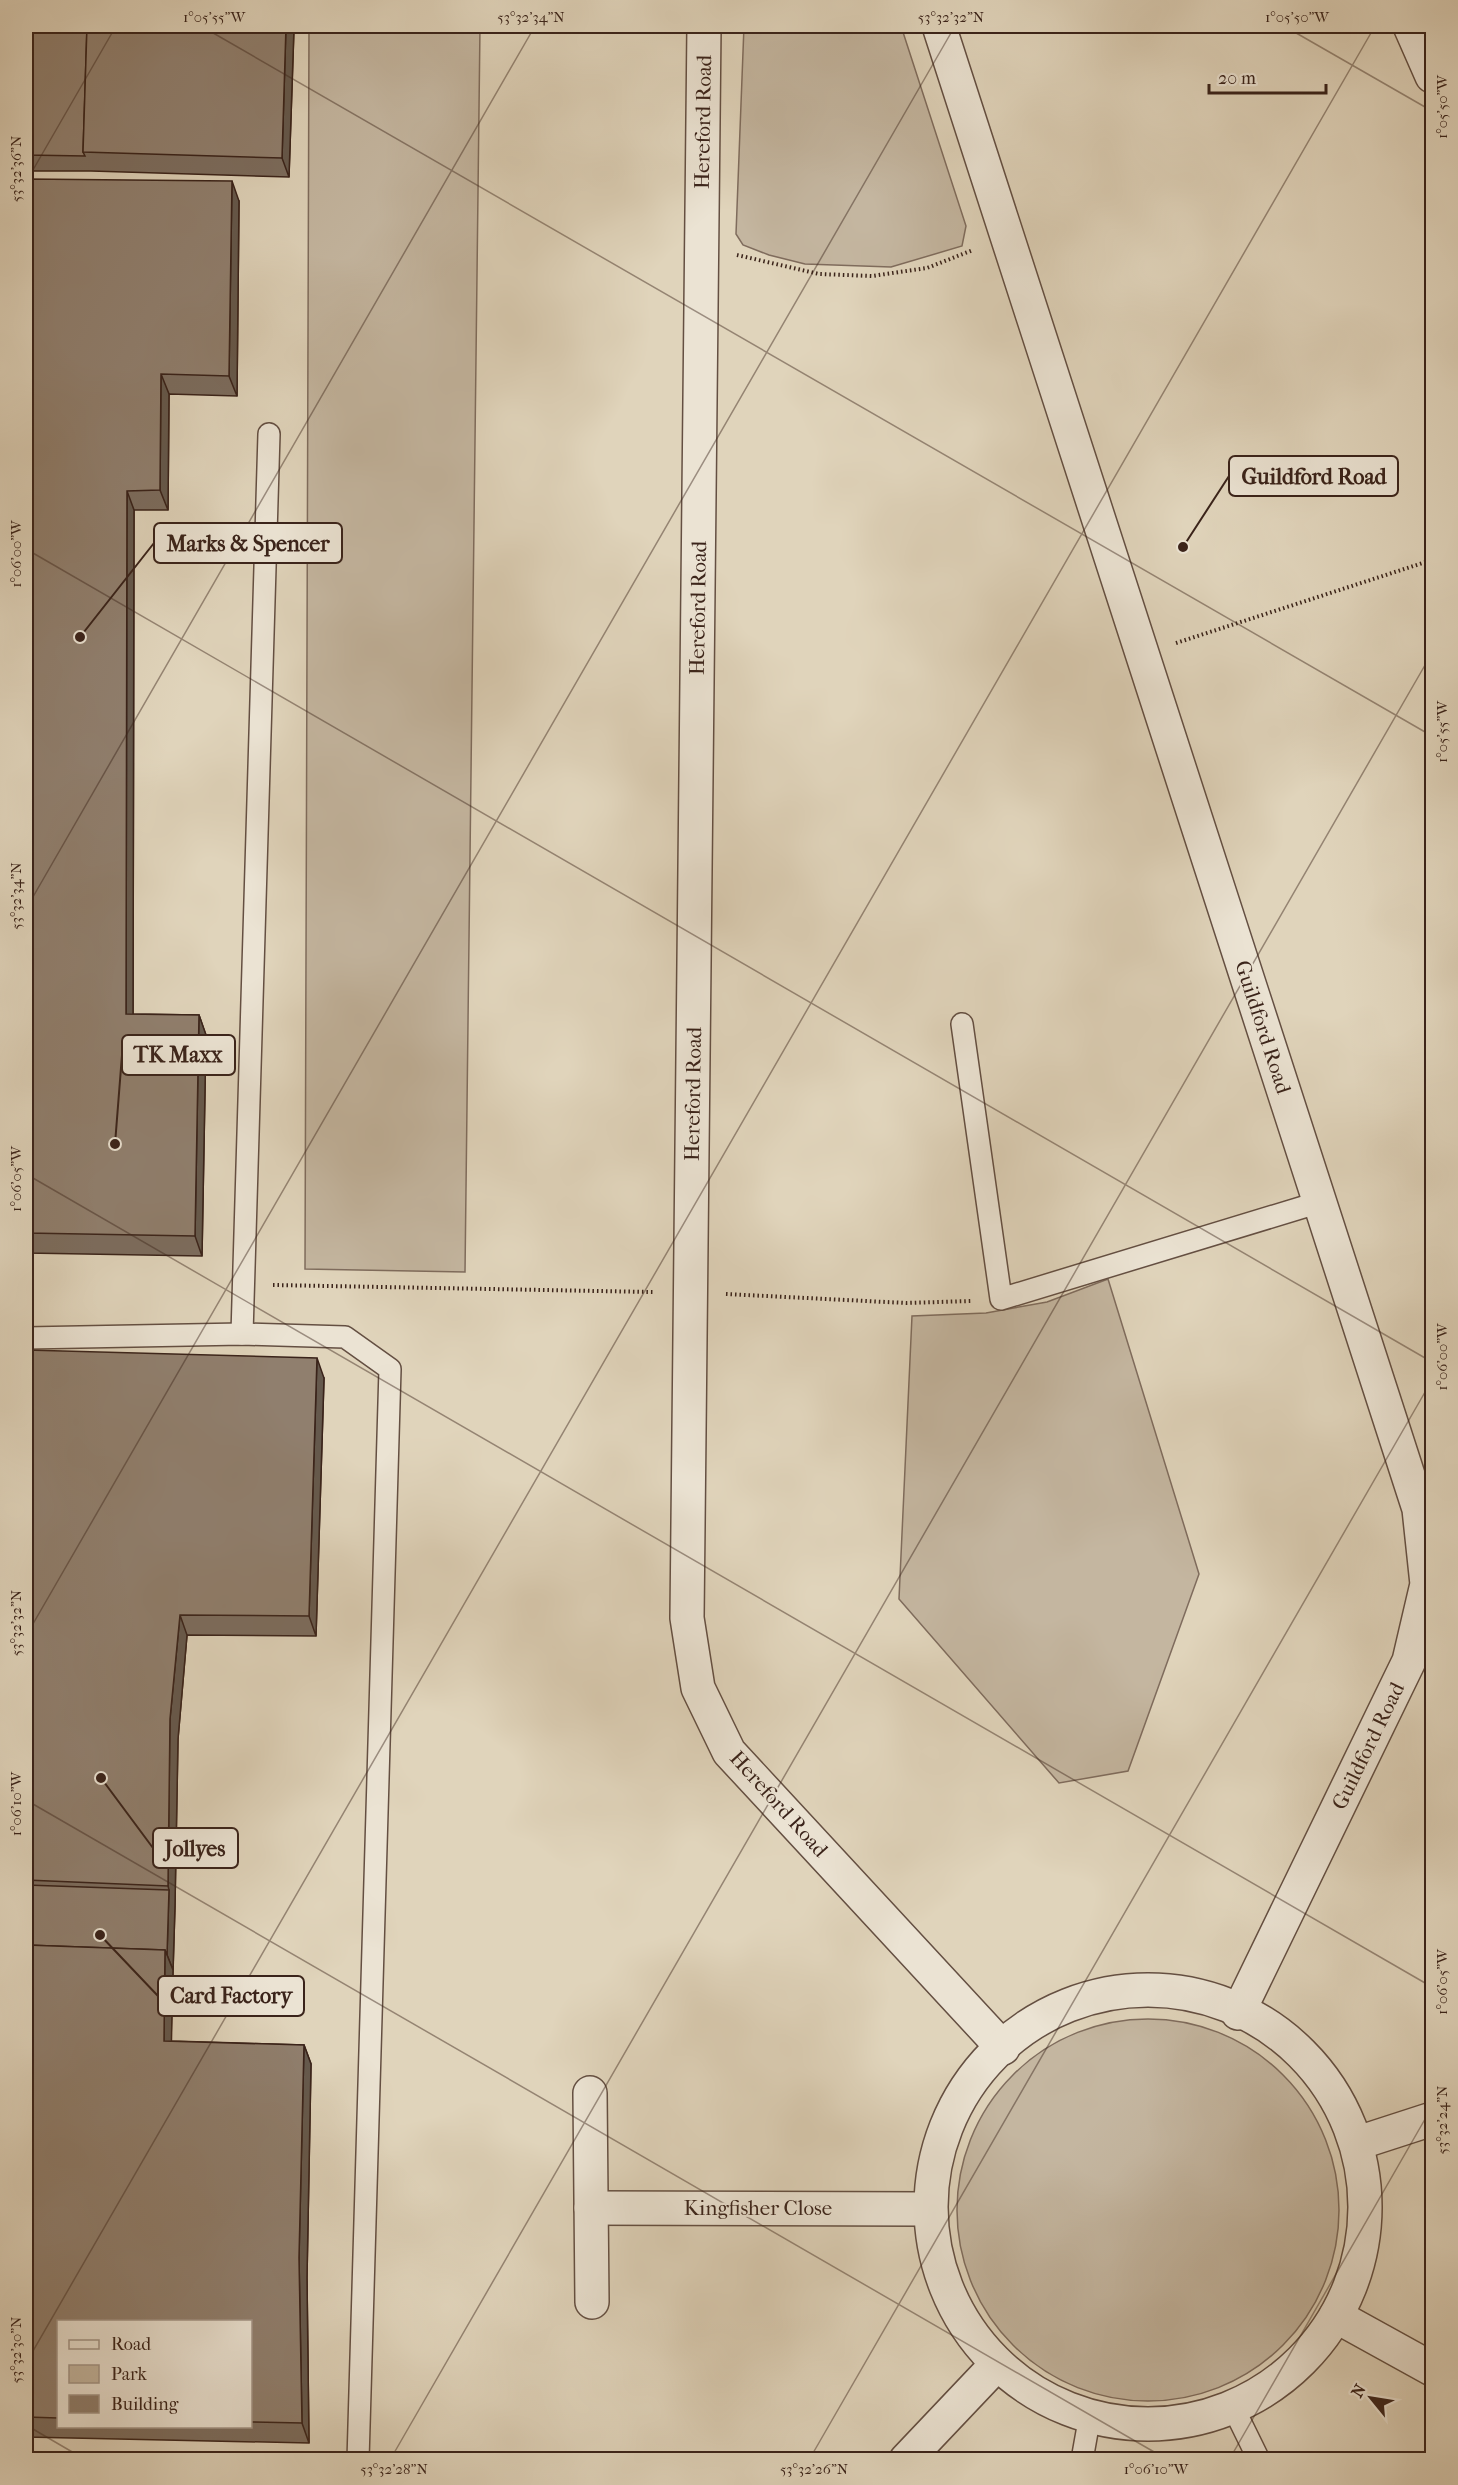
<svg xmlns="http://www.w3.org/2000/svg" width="1458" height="2485" font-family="'IM FELL French Canon',serif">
<rect width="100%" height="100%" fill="#e0d4bb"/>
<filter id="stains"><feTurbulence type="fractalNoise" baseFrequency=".00333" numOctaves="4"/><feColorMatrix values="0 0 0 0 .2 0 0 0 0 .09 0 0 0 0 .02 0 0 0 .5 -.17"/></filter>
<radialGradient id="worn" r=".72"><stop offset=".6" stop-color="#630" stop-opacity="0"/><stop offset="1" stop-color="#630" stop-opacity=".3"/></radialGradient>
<g fill="#c4b6a0" stroke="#7f6c5d" stroke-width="1.5">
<path d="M309,26H480L465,1272L305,1269Z"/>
<path d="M744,26H901L966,226L962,246L891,267L805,264L769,255L743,245L736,234Z"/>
<path d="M1108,1279L1199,1574L1128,1771L1059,1783L899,1599L912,1316L986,1313L1047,1302Z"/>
<circle cx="1148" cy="2210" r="191"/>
</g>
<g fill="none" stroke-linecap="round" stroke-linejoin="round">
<g stroke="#644f42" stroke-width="24">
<g id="service">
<path d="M962,1024L1001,1299L1320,1202"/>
<path d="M242,1334L269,434"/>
<path d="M26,1338L242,1334L345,1337L390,1369L358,2460"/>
<path d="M1232,2405L1259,2460"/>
<path d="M1082,2460L1090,2415"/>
</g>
</g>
<g stroke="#644f42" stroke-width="36">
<g id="minor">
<path d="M704,26L687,1618L698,1688L729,1752L1003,2048"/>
<path d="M939,26L1419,1509L1427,1584L1409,1661L1238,2013"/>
<path d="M1410,26L1432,76"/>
<circle cx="1148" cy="2207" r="217"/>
<path d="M590,2093L592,2302"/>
<path d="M1358,2143L1432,2119"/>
<path d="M591,2208L925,2209"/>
<path d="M1336,2316L1432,2369"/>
<path d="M906,2460L997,2364"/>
</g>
</g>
<g stroke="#3a231a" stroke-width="4" stroke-dasharray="1.5 3" stroke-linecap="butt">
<path d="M737,255L819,274L872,276L927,268L973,250"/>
<path d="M1176,643L1432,560"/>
<path d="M273,1285L653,1292"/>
<path d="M726,1294L906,1303L971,1301"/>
</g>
<use href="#service" stroke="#ebe3d3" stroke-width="21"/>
<use href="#minor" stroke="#ebe3d3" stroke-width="33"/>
</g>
<g fill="#7c6d5f" stroke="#3a231a" stroke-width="1.5" fill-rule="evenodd">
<path d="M26,26L294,28L289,177L91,171H26Z"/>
<path d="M26,179L239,201L237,396L169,394L168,510H134L133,1014L199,1015L206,1035L202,1256L26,1253Z"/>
<path d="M26,1350L324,1378L316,1636L187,1635L178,1739L175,1906L171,2041L304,2045L311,2064L307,2278L309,2443L26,2437ZM58,2322H250V2427H58Z"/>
</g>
<g fill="#65594d" stroke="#3a231a" stroke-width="1.5">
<path d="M286,26H293L294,28L289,177L282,158Z"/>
<path d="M232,181L239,201L237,396L229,376Z"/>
<path d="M161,374L169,394L168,510L160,490Z"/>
<path d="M127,491L134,510L133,1034L126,1014Z"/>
<path d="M199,1015L206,1035L202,1256L195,1236Z"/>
<path d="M317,1358L324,1378L316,1636L309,1616Z"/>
<path d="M180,1615L187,1635L178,1739L175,1906L173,1970L167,1955L169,1890L168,1886L170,1719Z"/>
<path d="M165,1950L173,1970L171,2061L164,2041Z"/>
<path d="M304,2045L311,2064L307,2278L309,2443L302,2423L299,2258Z"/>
</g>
<g fill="#907f6e" stroke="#3a231a" stroke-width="1.5">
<path d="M26,26H87L83,152L85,156L26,155Z"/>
<path d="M87,26H286L282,158L83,152Z"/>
<path d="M26,179L232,181L229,376L161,374L160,490L127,491L126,1014L199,1015L195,1236L26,1233Z"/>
<path d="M26,1350L317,1358L309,1616L180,1615L170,1719L168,1886L26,1880Z"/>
<path d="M26,1885L169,1890L167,1955L165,1950L26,1945Z"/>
<path d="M26,1945L165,1950L164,2041L304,2045L299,2258L302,2423L250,2422V2322H58V2418L26,2417Z"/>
</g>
<path fill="none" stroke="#3a231a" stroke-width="1.5" stroke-opacity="0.45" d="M201,26L1432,736M1284,26L1432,111M26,182L116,26M26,549L1432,1362M26,909L535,26M26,1174L1432,1987M26,1636L955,26M26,1800L1168,2460M26,2363L1375,26M26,2425L86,2460M390,2460L1432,653M809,2460L1432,1380M1229,2460L1432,2107"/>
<g text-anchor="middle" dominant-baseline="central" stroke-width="4.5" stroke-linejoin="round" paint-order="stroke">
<g font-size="21" fill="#3a231a" stroke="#ebe3d3">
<text transform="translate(703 122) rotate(-89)">Hereford Road</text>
<text transform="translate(698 608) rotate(-89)">Hereford Road</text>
<text transform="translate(1263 1027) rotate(72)">Guildford Road</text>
<text transform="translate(693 1094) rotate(-89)">Hereford Road</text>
<text transform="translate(1368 1746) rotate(-64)">Guildford Road</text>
<text transform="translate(779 1804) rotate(48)">Hereford Road</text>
<text x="758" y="2208">Kingfisher Close</text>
</g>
</g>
<path fill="none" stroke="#3a231a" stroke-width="2" d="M1183 547L1229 476M80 637L154 543M115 1144L122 1055M101 1778L153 1848M100 1935L158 1996"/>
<g fill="#3a231a" stroke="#ebe3d3" stroke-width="2">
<circle cx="1183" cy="547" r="6"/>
<circle cx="80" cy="637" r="6"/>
<circle cx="115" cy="1144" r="6"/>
<circle cx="101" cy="1778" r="6"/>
<circle cx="100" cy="1935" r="6"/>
</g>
<g fill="#ebe3d3" stroke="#3a231a" stroke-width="2">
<rect x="1229" y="456" width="169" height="40" rx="6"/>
<rect x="154" y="523" width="188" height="40" rx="6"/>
<rect x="122" y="1035" width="113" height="40" rx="6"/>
<rect x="153" y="1828" width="85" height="40" rx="6"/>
<rect x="158" y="1976" width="146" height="40" rx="6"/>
</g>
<g font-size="22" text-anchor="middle" font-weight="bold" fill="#3a231a">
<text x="1314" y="484">Guildford Road</text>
<text x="248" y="551">Marks &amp; Spencer</text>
<text x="178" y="1062">TK Maxx</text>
<text x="195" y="1856">Jollyes</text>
<text x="231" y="2003">Card Factory</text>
</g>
<rect width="1458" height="2485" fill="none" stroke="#e0d4bb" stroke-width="66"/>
<rect x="57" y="2320" width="195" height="108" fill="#ebe3d3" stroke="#a49689" stroke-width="1.5"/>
<rect x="69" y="2340" width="30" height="9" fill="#ebe3d3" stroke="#a49689" stroke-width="1.5"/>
<text x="111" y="2350" font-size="18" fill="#3a231a">Road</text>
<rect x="69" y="2365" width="30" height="18" fill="#c4b6a0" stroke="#a49689" stroke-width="1.5"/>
<text x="111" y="2380" font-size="18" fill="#3a231a">Park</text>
<rect x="69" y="2395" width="30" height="18" fill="#907f6e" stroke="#a49689" stroke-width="1.5"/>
<text x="111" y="2410" font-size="18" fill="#3a231a">Building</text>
<g transform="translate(1371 2398) rotate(300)" stroke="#ebe3d3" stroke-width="4.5" paint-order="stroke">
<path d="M0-4.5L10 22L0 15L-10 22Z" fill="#3a231a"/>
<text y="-9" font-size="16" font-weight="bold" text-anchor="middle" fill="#3a231a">N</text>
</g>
<path d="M1209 84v9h117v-9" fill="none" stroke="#3a231a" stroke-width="3"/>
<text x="1218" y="84" font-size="18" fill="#3a231a" stroke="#ebe3d3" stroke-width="4.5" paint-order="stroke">20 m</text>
<rect x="33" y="33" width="1392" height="2419" fill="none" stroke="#3a231a" stroke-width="2"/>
<g font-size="15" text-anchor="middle" fill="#3a231a">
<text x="214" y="22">1°05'55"W</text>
<text x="531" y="22">53°32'34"N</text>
<text x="951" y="22">53°32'32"N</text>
<text x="1297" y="22">1°05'50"W</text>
<text transform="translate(1442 107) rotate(-90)" y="5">1°05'50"W</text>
<text transform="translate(16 169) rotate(-90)" y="5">53°32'36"N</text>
<text transform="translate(16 554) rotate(-90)" y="5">1°06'00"W</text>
<text transform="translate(1442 732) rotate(-90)" y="5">1°05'55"W</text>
<text transform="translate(16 896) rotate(-90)" y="5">53°32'34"N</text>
<text transform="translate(16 1179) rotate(-90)" y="5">1°06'05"W</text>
<text transform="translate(1442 1357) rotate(-90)" y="5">1°06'00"W</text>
<text transform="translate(16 1623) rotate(-90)" y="5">53°32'32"N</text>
<text transform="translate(16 1804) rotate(-90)" y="5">1°06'10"W</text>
<text transform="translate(1442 1982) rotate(-90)" y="5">1°06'05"W</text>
<text transform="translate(1442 2120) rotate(-90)" y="5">53°32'24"N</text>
<text transform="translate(16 2350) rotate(-90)" y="5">53°32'30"N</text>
<text x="394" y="2474">53°32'28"N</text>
<text x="814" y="2474">53°32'26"N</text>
<text x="1156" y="2474">1°06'10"W</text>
</g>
<rect width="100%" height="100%" filter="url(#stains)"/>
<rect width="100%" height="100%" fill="url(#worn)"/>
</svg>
